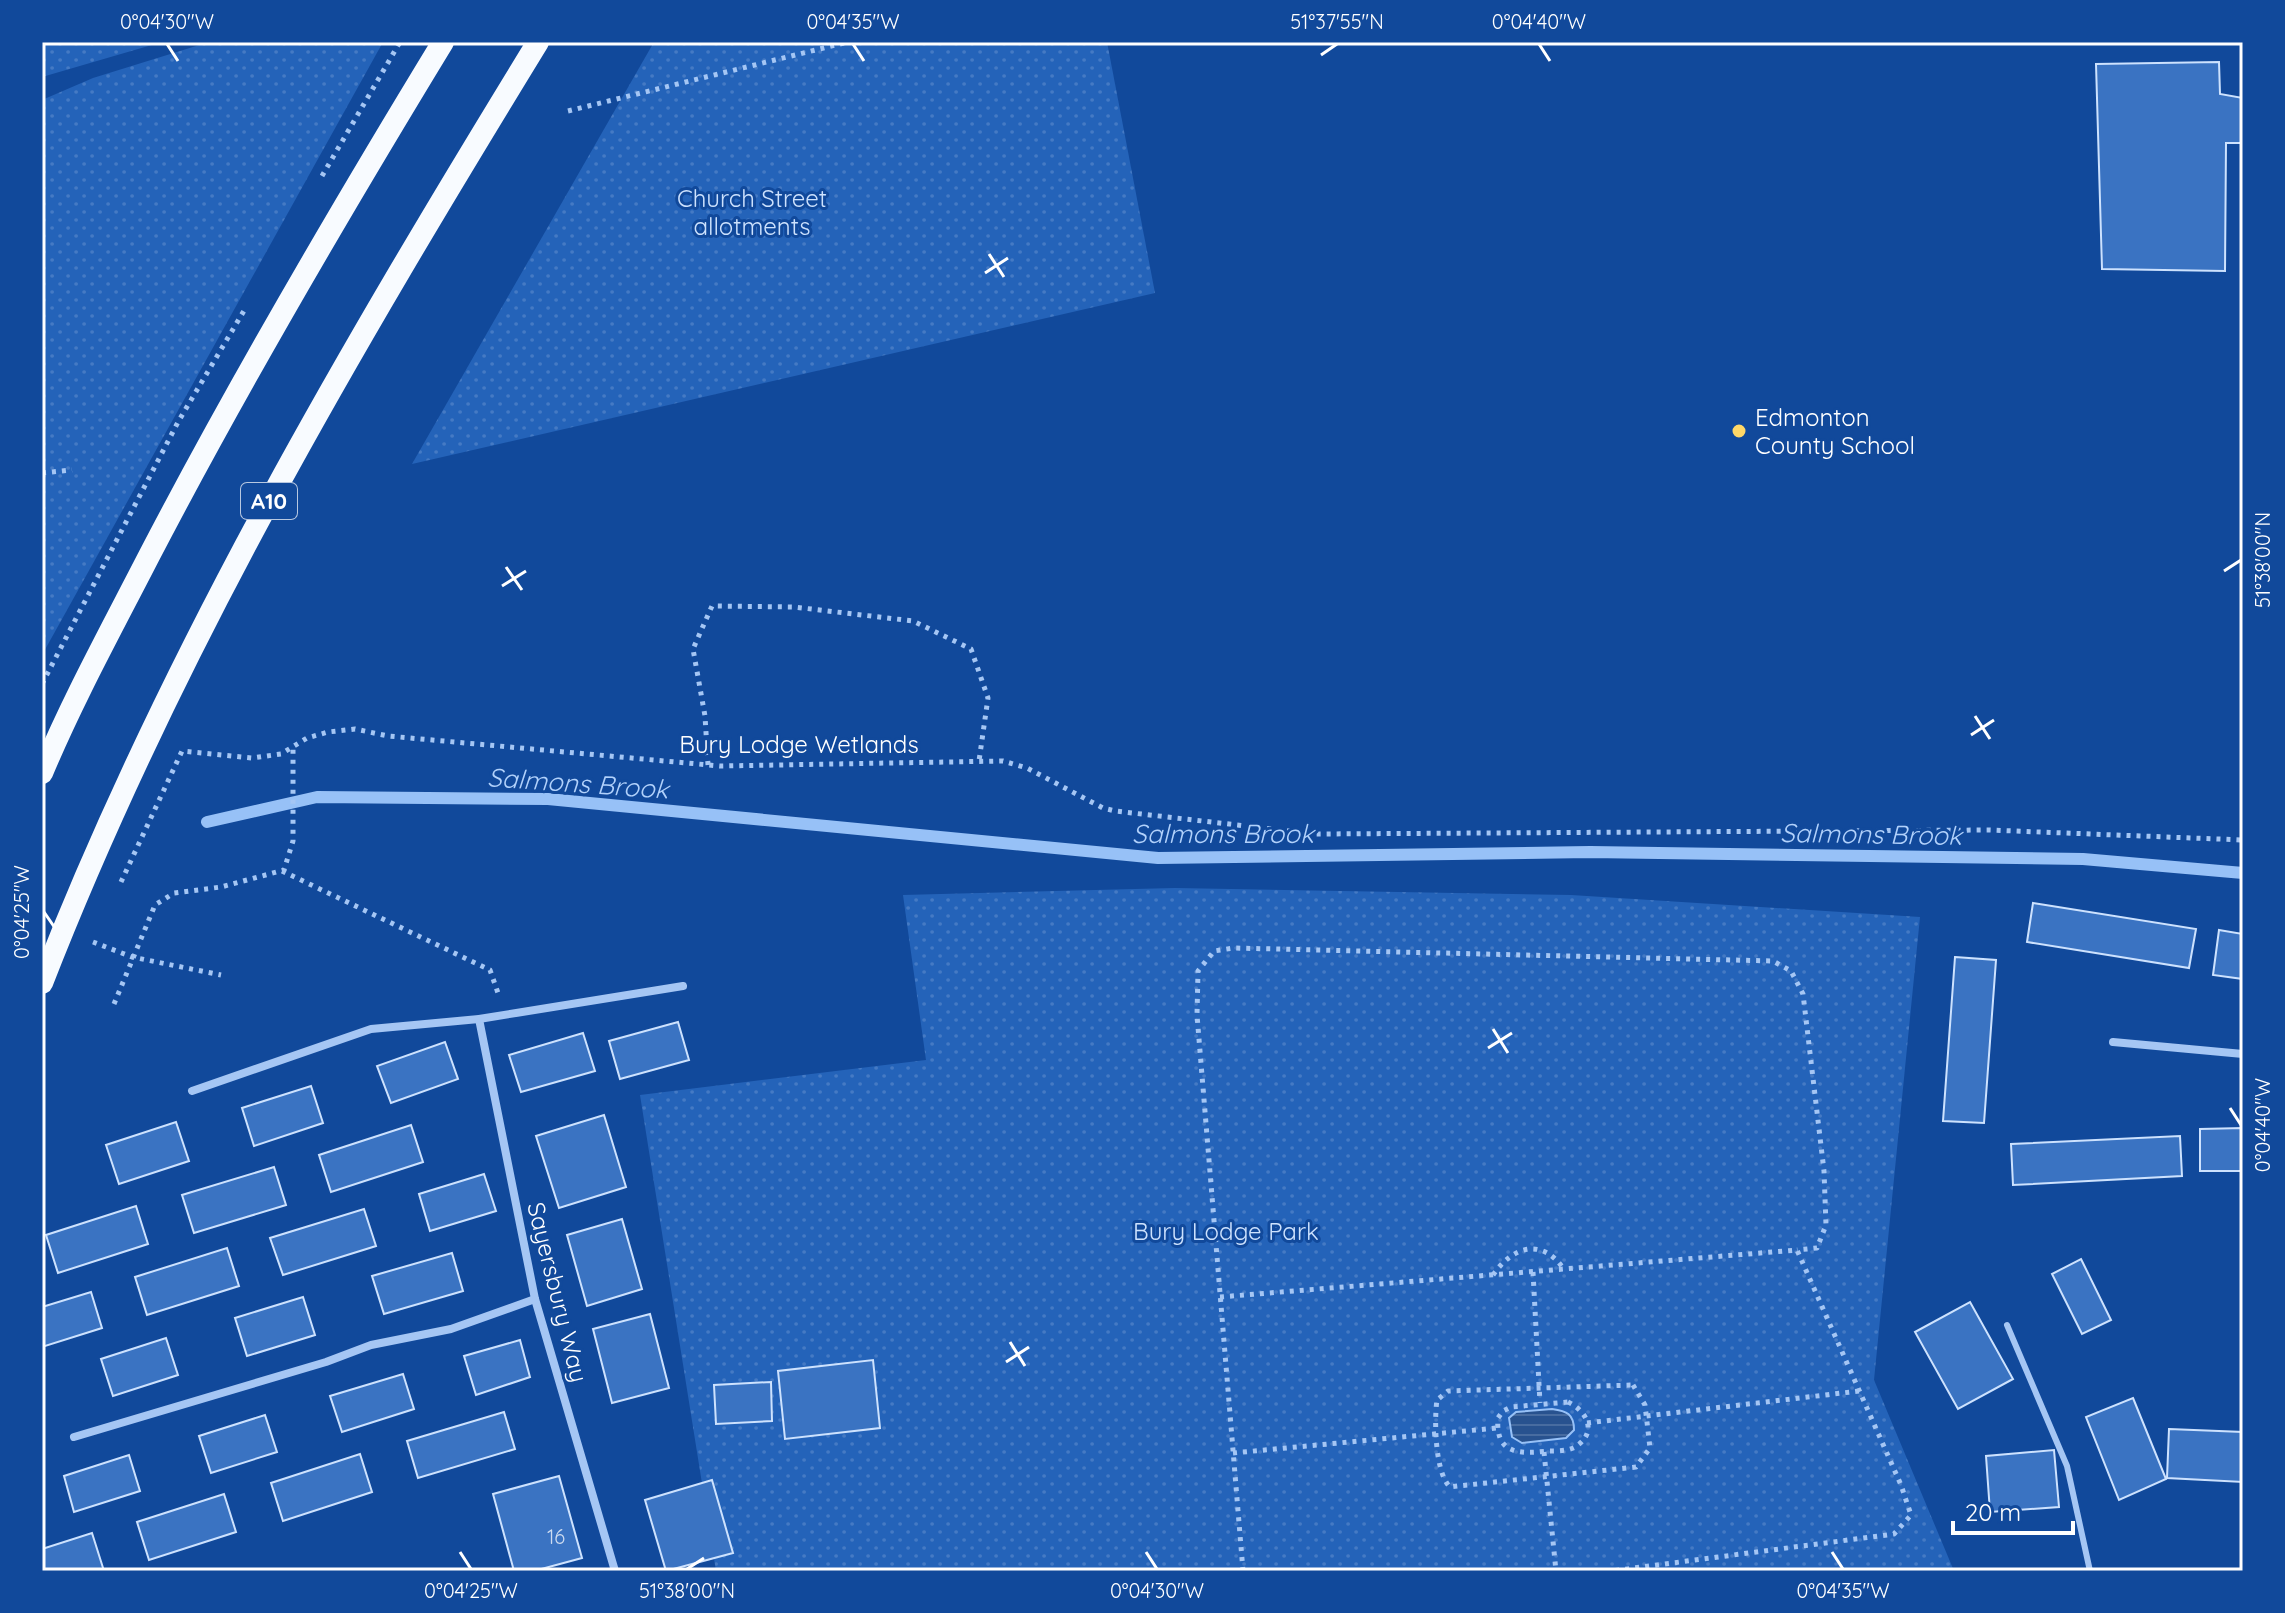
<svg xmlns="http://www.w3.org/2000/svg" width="2285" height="1613" font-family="Quicksand,sans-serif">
<defs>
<pattern id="park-dots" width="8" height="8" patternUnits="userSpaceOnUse" patternTransform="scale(2)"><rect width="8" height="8" fill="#2463b9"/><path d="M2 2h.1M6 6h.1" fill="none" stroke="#457ac4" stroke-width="1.8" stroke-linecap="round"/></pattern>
<pattern id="water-rules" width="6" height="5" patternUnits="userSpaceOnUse" patternTransform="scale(2)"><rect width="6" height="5" fill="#28528f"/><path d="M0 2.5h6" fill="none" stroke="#486ca0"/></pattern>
</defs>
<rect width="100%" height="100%" fill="#11499b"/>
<g fill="url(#park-dots)">
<path d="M42,42H162L42,77Z"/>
<path d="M209,42H383L42,655V100L93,78Z"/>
<path d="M654,42H1107L1155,293L412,464Z"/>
<path d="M1175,888L1571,895L1920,917L1874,1380L1954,1571H716L640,1095L926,1060L903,895Z"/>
</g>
<path fill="url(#water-rules)" stroke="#97c1f7" stroke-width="2" d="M1552,1409C1567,1411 1574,1414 1574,1430L1566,1438L1522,1443L1512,1437L1509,1418L1516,1412Z"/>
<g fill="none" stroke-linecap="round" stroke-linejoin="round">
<path stroke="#97c1f7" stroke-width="12" d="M207,822L317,797L548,799L1158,858L1590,852L2083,859L2243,873"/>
</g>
<g fill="#3a73c2" stroke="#cde2fe" stroke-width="2">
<path d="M2219,62L2220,94L2243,98V143H2226L2225,271L2102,269L2096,64Z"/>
<path d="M2033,903L2196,929L2189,968L2027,942Z"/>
<path d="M2219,930L2243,934V979L2213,975Z"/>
<path d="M1955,957L1996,960L1984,1123L1943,1121Z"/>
<path d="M678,1022L689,1060L620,1079L609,1041Z"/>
<path d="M583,1033L595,1071L521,1092L509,1055Z"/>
<path d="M445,1042L458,1079L391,1103L377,1066Z"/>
<path d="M311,1086L323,1123L254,1146L242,1108Z"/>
<path d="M604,1115L626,1187L559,1208L536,1136Z"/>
<path d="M176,1122L189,1161L119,1184L106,1145Z"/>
<path d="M411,1125L423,1162L331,1192L319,1155Z"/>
<path d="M2243,1128V1171H2200V1129Z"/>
<path d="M2180,1136L2182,1176L2013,1185L2011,1144Z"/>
<path d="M274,1167L286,1205L194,1233L182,1195Z"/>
<path d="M484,1174L496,1211L430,1231L419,1194Z"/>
<path d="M136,1206L148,1244L58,1273L46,1235Z"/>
<path d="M364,1209L376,1246L283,1275L270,1238Z"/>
<path d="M622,1219L642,1289L587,1306L567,1235Z"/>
<path d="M227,1248L239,1286L147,1315L135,1277Z"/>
<path d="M452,1253L463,1291L384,1314L372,1276Z"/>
<path d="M2081,1259L2111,1320L2082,1334L2052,1274Z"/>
<path d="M91,1292L102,1328L42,1347V1307Z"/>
<path d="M303,1297L315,1335L247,1356L235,1318Z"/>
<path d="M1970,1302L2013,1379L1958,1409L1915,1332Z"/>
<path d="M650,1314L669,1388L612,1403L593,1329Z"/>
<path d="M166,1338L178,1375L113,1396L101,1359Z"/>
<path d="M520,1340L530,1377L476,1395L464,1356Z"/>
<path d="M873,1360L880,1428L785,1439L778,1371Z"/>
<path d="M403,1374L414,1409L342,1432L330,1396Z"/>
<path d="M771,1382L772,1421L716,1424L714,1385Z"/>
<path d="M2133,1398L2166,1479L2119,1500L2086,1417Z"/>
<path d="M504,1412L515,1449L418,1478L407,1441Z"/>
<path d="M265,1415L277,1452L211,1473L199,1436Z"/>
<path d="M2169,1429L2243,1432V1482L2167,1478Z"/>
<path d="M2054,1450L2059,1507L1990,1512L1986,1456Z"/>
<path d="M360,1454L372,1492L283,1521L271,1483Z"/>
<path d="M129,1455L140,1491L74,1512L64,1476Z"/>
<path d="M559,1476L582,1558L534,1571H514L493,1494Z"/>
<path d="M712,1480L733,1553L666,1571L645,1500Z"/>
<path d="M224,1494L236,1532L149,1560L137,1522Z"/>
<path d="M92,1533L104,1571H42V1549Z"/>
</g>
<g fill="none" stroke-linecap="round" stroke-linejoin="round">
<g stroke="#a5c6f4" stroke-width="5" stroke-dasharray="4 6" stroke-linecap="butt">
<path d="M568,111L848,42"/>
<path d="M322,176L400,42"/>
<path d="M42,473L72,470"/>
<path d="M42,684L178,422L245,309"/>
<path d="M708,765L705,716L693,649L712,606L794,607L913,621L971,649L988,698L979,761"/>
<path d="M282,871L490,970L498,993"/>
<path d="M121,882L182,751L252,758L281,754L307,738L328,732L355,729L388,736L720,766L1003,761L1027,768L1103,808L1115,811L1316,834L1989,830L2243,840"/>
<path d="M93,942L132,957L221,975"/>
<path d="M114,1004L155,905L174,893L221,887L284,870L293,841V747"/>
<path d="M1533,1272L1540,1403"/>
<path d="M1493,1275C1512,1247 1541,1237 1563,1268"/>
<path d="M1220,1297L1797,1250L1901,1485L1911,1515L1894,1534L1611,1571"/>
<path d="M1633,1385L1645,1405L1650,1448L1636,1467L1458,1486L1450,1487C1435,1473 1434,1420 1437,1400L1448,1391Z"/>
<path d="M1568,1402C1585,1410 1598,1430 1578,1445C1571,1451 1558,1451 1548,1451C1520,1454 1495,1455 1498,1418L1503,1411L1511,1407Z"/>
<path d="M1587,1423L1859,1391"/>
<path d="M1544,1452L1556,1571"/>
<path d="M1233,1453L1497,1428"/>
<path d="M1243,1571L1197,1015L1198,971L1214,951L1234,948L1773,961L1791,971L1803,994L1824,1171L1826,1225L1817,1248L1797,1250"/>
</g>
<path stroke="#a5c6f4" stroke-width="6" d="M2007,1325L2067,1466L2090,1571"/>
<g stroke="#a5c6f4" stroke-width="8">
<path d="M479,1019L535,1299L615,1571"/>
<path d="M2113,1042L2243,1054"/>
<path d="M192,1091L371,1029L479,1019L683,986"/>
<path d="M74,1437L326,1362L371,1345L451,1329L535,1299"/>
</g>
<g stroke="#f8fbff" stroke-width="22">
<path d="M42,773C73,699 112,628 149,556C240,381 340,211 443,42"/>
<path d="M42,983C171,652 353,344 538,42"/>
</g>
</g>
<path fill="none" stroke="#fff" stroke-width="3" d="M167,44L178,61M853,44L864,61M1539,44L1550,61M1321,55L1337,44M989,254L1004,277M985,273L1008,258M506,567L522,590M2224,571L2241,560M502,586L526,571M1975,716L1990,739M1971,735L1994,720M44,912L55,928M1493,1029L1508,1053M1488,1048L1512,1033M2230,1108L2241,1125M1010,1342L1025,1366M1006,1362L1029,1347M460,1552L471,1569M1146,1552L1157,1569M1832,1552L1843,1569M687,1569L704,1558"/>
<circle fill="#ffd868" stroke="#11499b" stroke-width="3" cx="1739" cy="431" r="8"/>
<g text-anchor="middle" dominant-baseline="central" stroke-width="6" stroke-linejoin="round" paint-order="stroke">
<g font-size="20" fill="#cedcf0">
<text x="556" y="1536">16</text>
</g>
<rect fill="#11499b" stroke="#b8c8e1" stroke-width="2" x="241" y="483" width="56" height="36" rx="6"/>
<g font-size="22" font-weight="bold" fill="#fff">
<text x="269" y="501">A10</text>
</g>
<g font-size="24" fill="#cde2fe" stroke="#11499b">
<text x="752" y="198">Church Street<tspan x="752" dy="28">allotments</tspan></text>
<text x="1226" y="1231">Bury Lodge Park</text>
</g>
<g font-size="24" fill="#fff" stroke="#11499b" text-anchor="start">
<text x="1755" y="417">Edmonton<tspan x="1755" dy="28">County School</tspan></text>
</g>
<g font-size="24" fill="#fff" stroke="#11499b">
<text x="799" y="744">Bury Lodge Wetlands</text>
<text transform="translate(558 1292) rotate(76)">Sayersbury Way</text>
</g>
<g font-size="26" font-style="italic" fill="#b1d1fb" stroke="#11499b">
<text transform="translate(578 783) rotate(4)">Salmons Brook</text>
<text x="1223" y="833">Salmons Brook</text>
<text transform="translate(1871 834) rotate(1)">Salmons Brook</text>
</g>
</g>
<rect width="2285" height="1613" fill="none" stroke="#11499b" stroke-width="88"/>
<path d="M1953 1521v12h120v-12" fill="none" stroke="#ffffff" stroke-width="4"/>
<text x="1965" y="1521" font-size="24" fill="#ffffff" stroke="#11499b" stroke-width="6" paint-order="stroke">20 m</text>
<rect x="44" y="44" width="2197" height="1525" fill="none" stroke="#fff" stroke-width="3"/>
<g font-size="20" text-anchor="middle" fill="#fff">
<text x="167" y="29">0°04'30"W</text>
<text x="853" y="29">0°04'35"W</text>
<text x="1337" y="29">51°37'55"N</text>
<text x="1539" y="29">0°04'40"W</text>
<text transform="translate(2263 560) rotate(-90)" y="7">51°38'00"N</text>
<text transform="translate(22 912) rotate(-90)" y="7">0°04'25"W</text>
<text transform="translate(2263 1125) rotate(-90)" y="7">0°04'40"W</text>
<text x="471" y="1598">0°04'25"W</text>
<text x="687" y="1598">51°38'00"N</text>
<text x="1157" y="1598">0°04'30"W</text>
<text x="1843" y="1598">0°04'35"W</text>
</g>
</svg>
